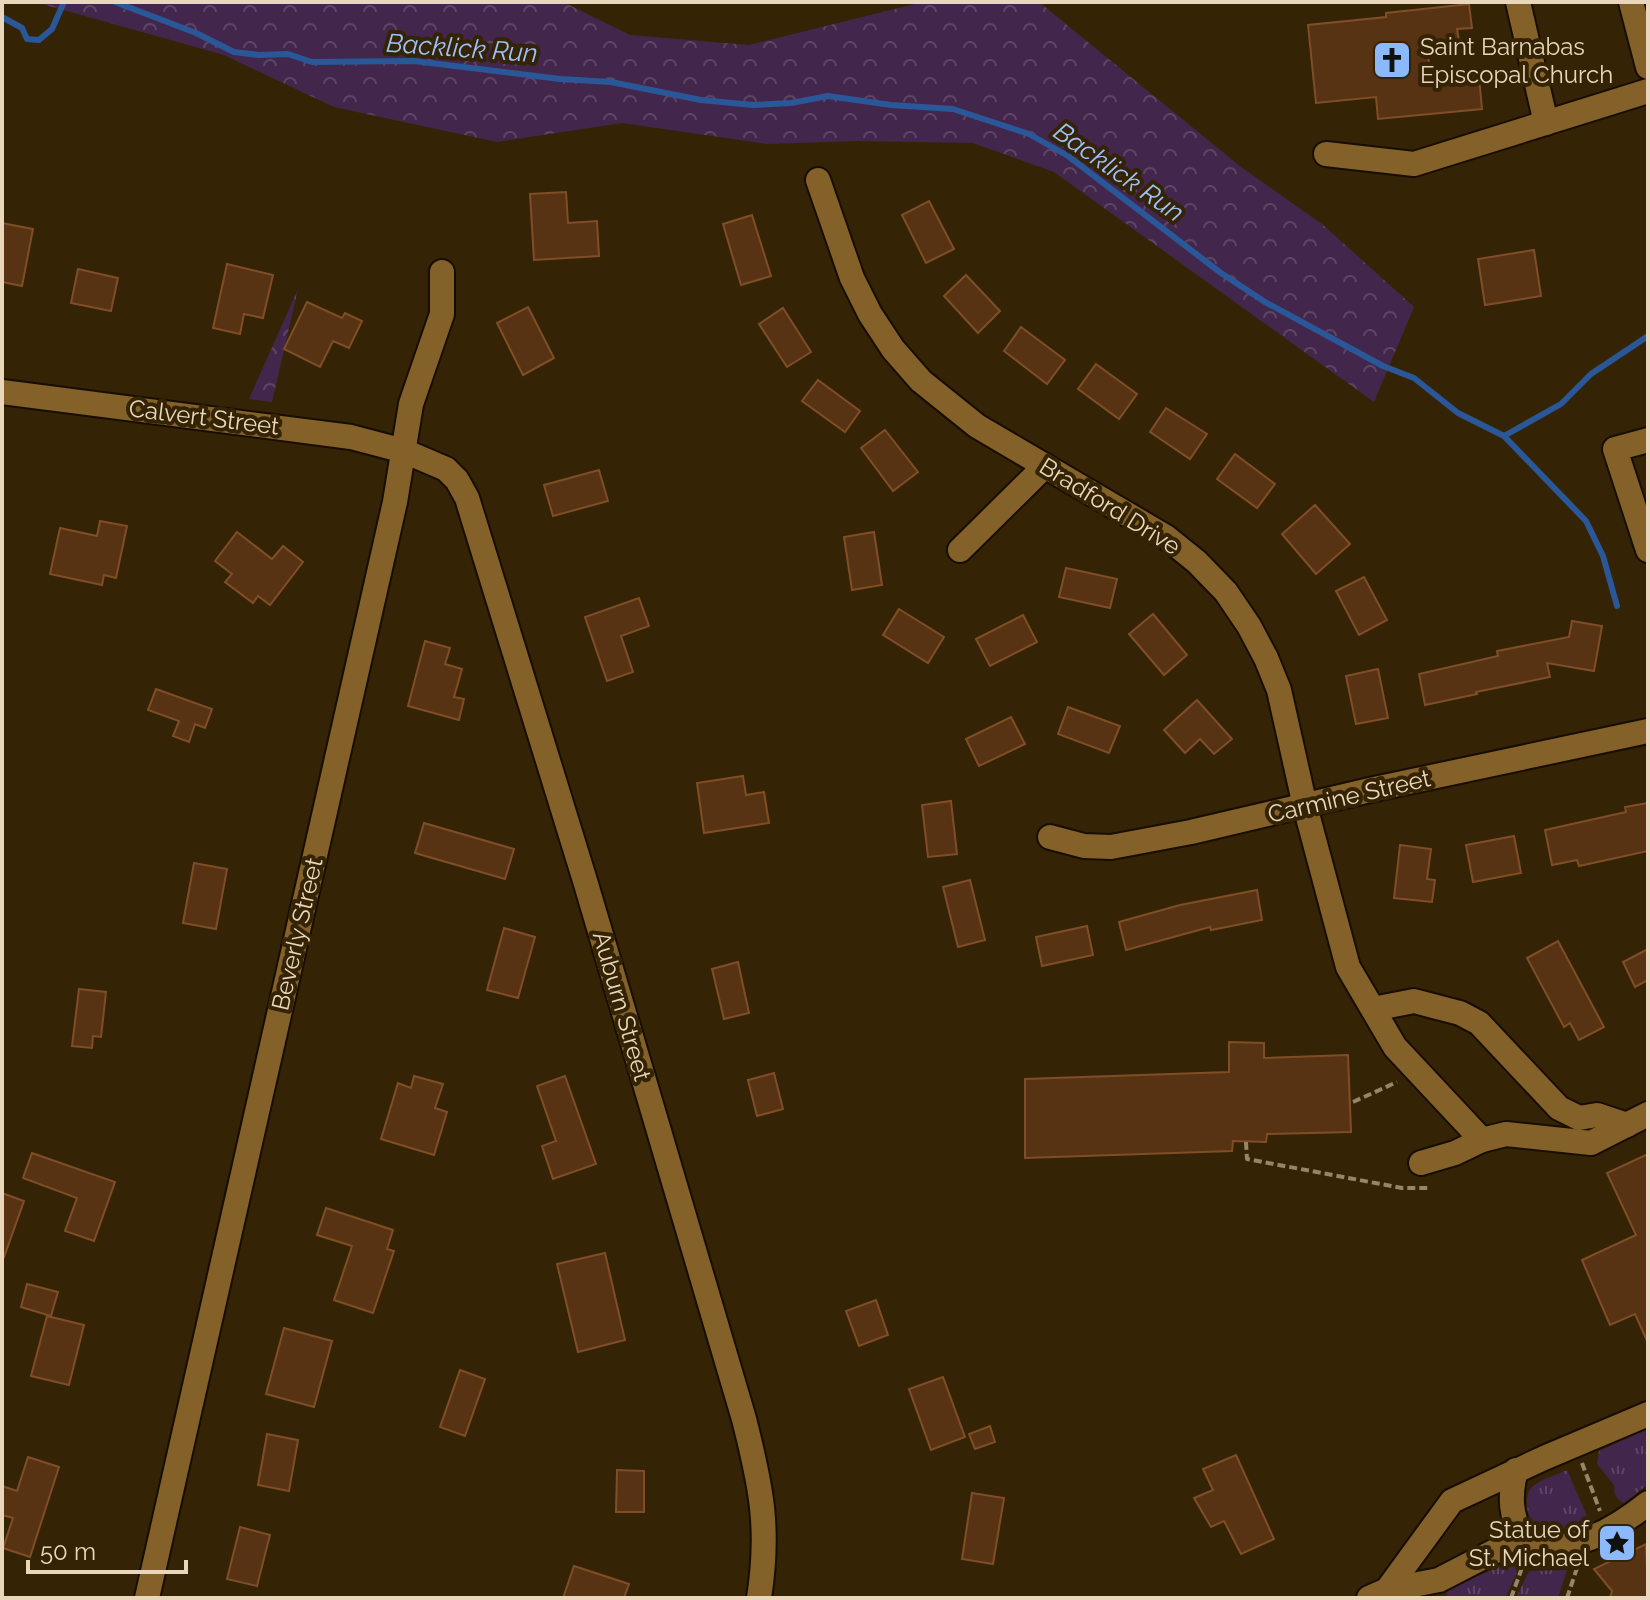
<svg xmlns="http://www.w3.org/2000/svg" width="1650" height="1600" font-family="Raleway,sans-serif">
<defs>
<pattern id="grass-tufts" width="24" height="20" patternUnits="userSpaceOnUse" patternTransform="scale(2)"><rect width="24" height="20" fill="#43264c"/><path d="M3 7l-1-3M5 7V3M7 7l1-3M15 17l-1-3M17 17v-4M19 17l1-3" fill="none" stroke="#5e4564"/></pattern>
<pattern id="forest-crowns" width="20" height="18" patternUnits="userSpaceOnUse" patternTransform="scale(2)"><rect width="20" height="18" fill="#43264c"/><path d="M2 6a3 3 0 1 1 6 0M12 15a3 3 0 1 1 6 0" fill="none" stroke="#5e4564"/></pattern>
</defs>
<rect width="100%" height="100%" fill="#352305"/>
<g fill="url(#grass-tufts)">
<path d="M1648,1429V1484L1624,1503C1616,1499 1614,1494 1614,1485L1597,1464L1599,1451Z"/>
<path d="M1567,1470L1591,1525C1578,1528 1560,1537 1547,1534C1530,1532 1520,1499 1532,1487C1540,1479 1557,1475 1567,1470Z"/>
<path d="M1514,1561L1517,1573L1505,1598H1447L1446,1589Z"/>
<path d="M1567,1570L1558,1598H1516L1529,1571Z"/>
</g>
<g fill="url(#forest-crowns)">
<path d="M35,2H563L630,35L749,45L923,2H1039L1241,167L1322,224L1414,307L1374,402L1054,172L973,143L858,141L767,144L622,123L497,142L334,107L224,55Z"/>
<path d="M298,289L272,402L249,399Z"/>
</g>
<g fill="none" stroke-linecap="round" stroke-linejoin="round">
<g stroke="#2a5798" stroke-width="6">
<path d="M115,2L196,33L234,52L259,55L288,54L312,62L414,61L560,79L611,82L701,100L753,105L791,103L828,96L891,105L953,109L1029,134L1068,156L1221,273L1265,302L1383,366L1414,378L1458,413L1504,436L1561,404L1591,374L1648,336"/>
<path d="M2,17L22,28L27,39L39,40L52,29L64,2"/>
<path d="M1504,436L1586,521L1603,556L1617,606"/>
</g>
</g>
<g fill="#583313" stroke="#7f4e27" stroke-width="2">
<path d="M1469,4L1472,28L1457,29L1459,41L1427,44L1431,82L1479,77L1482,109L1378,119L1376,97L1316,103L1308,25L1386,17V13Z"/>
<path d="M566,192L568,223L597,221L599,256L534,260L530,194Z"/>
<path d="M929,201L954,249L926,263L902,215Z"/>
<path d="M752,215L771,276L741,285L723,224Z"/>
<path d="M2,223L33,229L22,286L2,282Z"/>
<path d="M1534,250L1541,296L1485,305L1478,259Z"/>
<path d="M227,264L273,275L263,318L244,314L240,334L213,328Z"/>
<path d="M78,269L118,278L111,311L71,303Z"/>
<path d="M966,275L1000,311L978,333L944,296Z"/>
<path d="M307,302L342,318L345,313L362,321L349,348L333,341L320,367L284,349Z"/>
<path d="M528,307L554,358L523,375L497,323Z"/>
<path d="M783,308L811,352L787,367L759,324Z"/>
<path d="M1021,327L1065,360L1047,384L1004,351Z"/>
<path d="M1096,364L1137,394L1119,419L1078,389Z"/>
<path d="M818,380L860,411L845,432L802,401Z"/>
<path d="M1166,408L1207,434L1190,459L1150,432Z"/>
<path d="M885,430L918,472L893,491L861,448Z"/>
<path d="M1235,454L1275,484L1257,508L1217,479Z"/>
<path d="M599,470L608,501L553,516L544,485Z"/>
<path d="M1315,505L1350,544L1316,574L1282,534Z"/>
<path d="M100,521L127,526L116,578L104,575L102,585L50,574L60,528L97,536Z"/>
<path d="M237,532L272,559L283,546L303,562L270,605L258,596L253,603L225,582L232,574L215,561Z"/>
<path d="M874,532L882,585L852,590L844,537Z"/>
<path d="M1066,568L1117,579L1110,608L1059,597Z"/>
<path d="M1364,577L1387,620L1359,635L1336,591Z"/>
<path d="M639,598L649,626L621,636L633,672L607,681L585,617Z"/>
<path d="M899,609L944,637L928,663L883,635Z"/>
<path d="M1153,614L1187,655L1164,675L1129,634Z"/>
<path d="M1023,615L1037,642L990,666L976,639Z"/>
<path d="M1572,621L1602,626L1594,671L1547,663L1550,677L1476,692L1477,694L1425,705L1419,674L1498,656L1497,651L1569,637Z"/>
<path d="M425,641L450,648L445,664L462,669L454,697L464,699L459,720L408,706Z"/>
<path d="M1378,669L1388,718L1356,724L1346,676Z"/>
<path d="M156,689L212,709L205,728L195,724L189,742L173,736L179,721L148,710Z"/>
<path d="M1197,700L1232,739L1214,754L1200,739L1185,753L1164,730Z"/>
<path d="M1068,707L1120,726L1109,753L1058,734Z"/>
<path d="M1011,717L1025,744L979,766L966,739Z"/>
<path d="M743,776L746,795L764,792L769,823L704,833L697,783Z"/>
<path d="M951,801L957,854L928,857L922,805Z"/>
<path d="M1648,803V851L1579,866L1577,860L1552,865L1545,830L1626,812L1625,807Z"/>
<path d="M424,823L514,849L505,879L415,853Z"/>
<path d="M1514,836L1521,873L1473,882L1466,845Z"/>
<path d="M1400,845L1431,849L1427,879L1435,880L1432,902L1394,898Z"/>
<path d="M194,863L227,869L216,929L183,923Z"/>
<path d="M970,880L985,940L958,947L943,887Z"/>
<path d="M1257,890L1262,920L1211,930L1210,927L1126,950L1119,922L1180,905Z"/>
<path d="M1087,926L1093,955L1042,966L1036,937Z"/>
<path d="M504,928L535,937L518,998L487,990Z"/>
<path d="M1558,941L1604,1027L1579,1040L1570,1023L1564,1027L1527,958Z"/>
<path d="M1648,949V980L1635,987L1623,962Z"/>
<path d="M738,962L749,1013L724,1019L712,969Z"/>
<path d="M79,989L106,992L101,1037L93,1036L92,1048L72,1046Z"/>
<path d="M1229,1042L1264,1043V1058L1348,1055L1351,1132L1267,1134L1266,1142L1233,1141L1232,1151L1025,1158V1079L1229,1072Z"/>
<path d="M774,1073L783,1109L757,1116L748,1080Z"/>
<path d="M414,1076L443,1084L435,1108L447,1112L434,1155L381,1139L398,1083L411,1088Z"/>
<path d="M565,1076L596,1164L553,1179L542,1146L556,1141L537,1086Z"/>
<path d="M32,1153L115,1182L94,1241L65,1231L77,1198L23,1178Z"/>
<path d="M1648,1154V1343L1635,1314L1610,1325L1582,1260L1636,1235L1607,1173Z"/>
<path d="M2,1193L24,1201L4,1257L2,1256Z"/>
<path d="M326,1208L393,1230L387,1249L394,1251L373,1313L334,1300L352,1246L317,1235Z"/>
<path d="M605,1253L625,1340L578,1352L557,1264Z"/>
<path d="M27,1284L58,1292L51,1316L21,1307Z"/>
<path d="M876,1300L888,1335L859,1346L846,1311Z"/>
<path d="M47,1316L84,1325L69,1385L31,1376Z"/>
<path d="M284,1328L332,1341L314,1407L266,1394Z"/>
<path d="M460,1370L485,1379L465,1436L440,1427Z"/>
<path d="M943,1377L965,1437L931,1450L909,1389Z"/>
<path d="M990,1426L995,1442L975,1449L969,1434Z"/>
<path d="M267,1434L298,1440L289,1491L258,1485Z"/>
<path d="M1236,1455L1274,1539L1241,1554L1224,1521L1211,1527L1194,1498L1213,1490L1203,1469Z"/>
<path d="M28,1457L59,1467L30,1557L3,1548L13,1518L2,1515V1486L17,1491Z"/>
<path d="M617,1470L644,1471V1512H616Z"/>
<path d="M972,1493L1004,1498L993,1564L962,1559Z"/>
<path d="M240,1527L270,1535L257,1586L227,1579Z"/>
<path d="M1646,1544L1648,1598H1610L1612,1591L1594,1569Z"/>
<path d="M574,1566L629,1584L624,1598H563Z"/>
</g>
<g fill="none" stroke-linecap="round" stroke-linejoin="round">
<g stroke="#180d01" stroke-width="28">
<g id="minor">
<path d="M1518,2L1546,123"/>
<path d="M1631,2L1648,67"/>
<path d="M1326,154L1414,164L1648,91"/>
<path d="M818,180L852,278L870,314L893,349L921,381L977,426L1166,537L1197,562L1226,592L1249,626L1266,658L1279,690L1305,806L1348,967L1395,1047L1482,1140L1506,1134L1591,1143L1648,1114"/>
<path d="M2,392L351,437L404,451L446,469L457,480L467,498L586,884L744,1419C761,1486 770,1528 759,1598"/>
<path d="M1648,440L1615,449L1648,550"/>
<path d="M960,550L1045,466"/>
<path d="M1050,837L1084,846L1111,847L1191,832L1370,790L1648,731"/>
<path d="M1373,1009L1414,1001L1460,1013L1479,1023L1559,1108L1579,1118L1597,1115L1627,1125"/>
<path d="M1421,1163L1455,1153L1482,1140"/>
<path d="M1516,1470C1509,1496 1510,1518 1525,1541C1570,1556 1613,1531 1648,1503"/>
<path d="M1387,1590L1452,1501L1544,1458L1648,1414"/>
<path d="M147,1598L395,502L411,404L442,314V272"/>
<path d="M1369,1598L1387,1590L1439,1580L1499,1549L1525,1541"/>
</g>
</g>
<g stroke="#978568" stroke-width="4" stroke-dasharray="8 4" stroke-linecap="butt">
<path d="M1353,1102L1397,1082"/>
<path d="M1246,1142L1247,1159L1402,1188H1431"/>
<path d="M1582,1463L1600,1511"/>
<path d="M1511,1598L1523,1565"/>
<path d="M1567,1598L1578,1565"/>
</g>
<use href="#minor" stroke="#836129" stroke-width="24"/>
</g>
<defs>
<g id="church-square" transform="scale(2)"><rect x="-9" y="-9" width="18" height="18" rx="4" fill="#8bb9fc" stroke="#352305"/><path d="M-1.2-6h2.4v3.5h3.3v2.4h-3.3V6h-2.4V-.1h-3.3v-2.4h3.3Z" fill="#111"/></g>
<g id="sight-square" transform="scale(2)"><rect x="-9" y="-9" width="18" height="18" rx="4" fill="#8bb9fc" stroke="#352305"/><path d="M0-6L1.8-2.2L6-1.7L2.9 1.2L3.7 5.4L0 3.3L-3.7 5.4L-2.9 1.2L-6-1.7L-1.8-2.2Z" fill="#111"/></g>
</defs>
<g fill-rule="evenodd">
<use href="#church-square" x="1392" y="60"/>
<use href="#sight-square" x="1617" y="1543"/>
</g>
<g text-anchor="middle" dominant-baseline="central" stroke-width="8" stroke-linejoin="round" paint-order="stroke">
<g font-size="24" fill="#ead7bb" stroke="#352305" text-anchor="start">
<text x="1420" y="46">Saint Barnabas<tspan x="1420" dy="28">Episcopal Church</tspan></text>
<text x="1589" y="1529" text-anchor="end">Statue of<tspan x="1589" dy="28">St. Michael</tspan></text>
</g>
<g font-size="24" fill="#ead7bb" stroke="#352305">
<text transform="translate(204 417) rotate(7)">Calvert Street</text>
<text transform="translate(1110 506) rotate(32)">Bradford Drive</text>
<text transform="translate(1349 796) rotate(-13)">Carmine Street</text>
<text transform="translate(297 934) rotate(-77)">Beverly Street</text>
<text transform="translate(622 1006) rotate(74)">Auburn Street</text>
</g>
<g font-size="26" font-style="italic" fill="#9cc2f9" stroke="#352305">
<text transform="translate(462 48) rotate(4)">Backlick Run</text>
<text transform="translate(1119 172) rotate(35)">Backlick Run</text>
</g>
</g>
<rect width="1650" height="1600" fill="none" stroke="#ead7bb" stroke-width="8"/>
<path d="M28 1560v12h158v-12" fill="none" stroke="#ead7bb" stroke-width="4"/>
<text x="40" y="1560" font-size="24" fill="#ead7bb" stroke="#352305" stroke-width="6" paint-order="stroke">50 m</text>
</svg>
